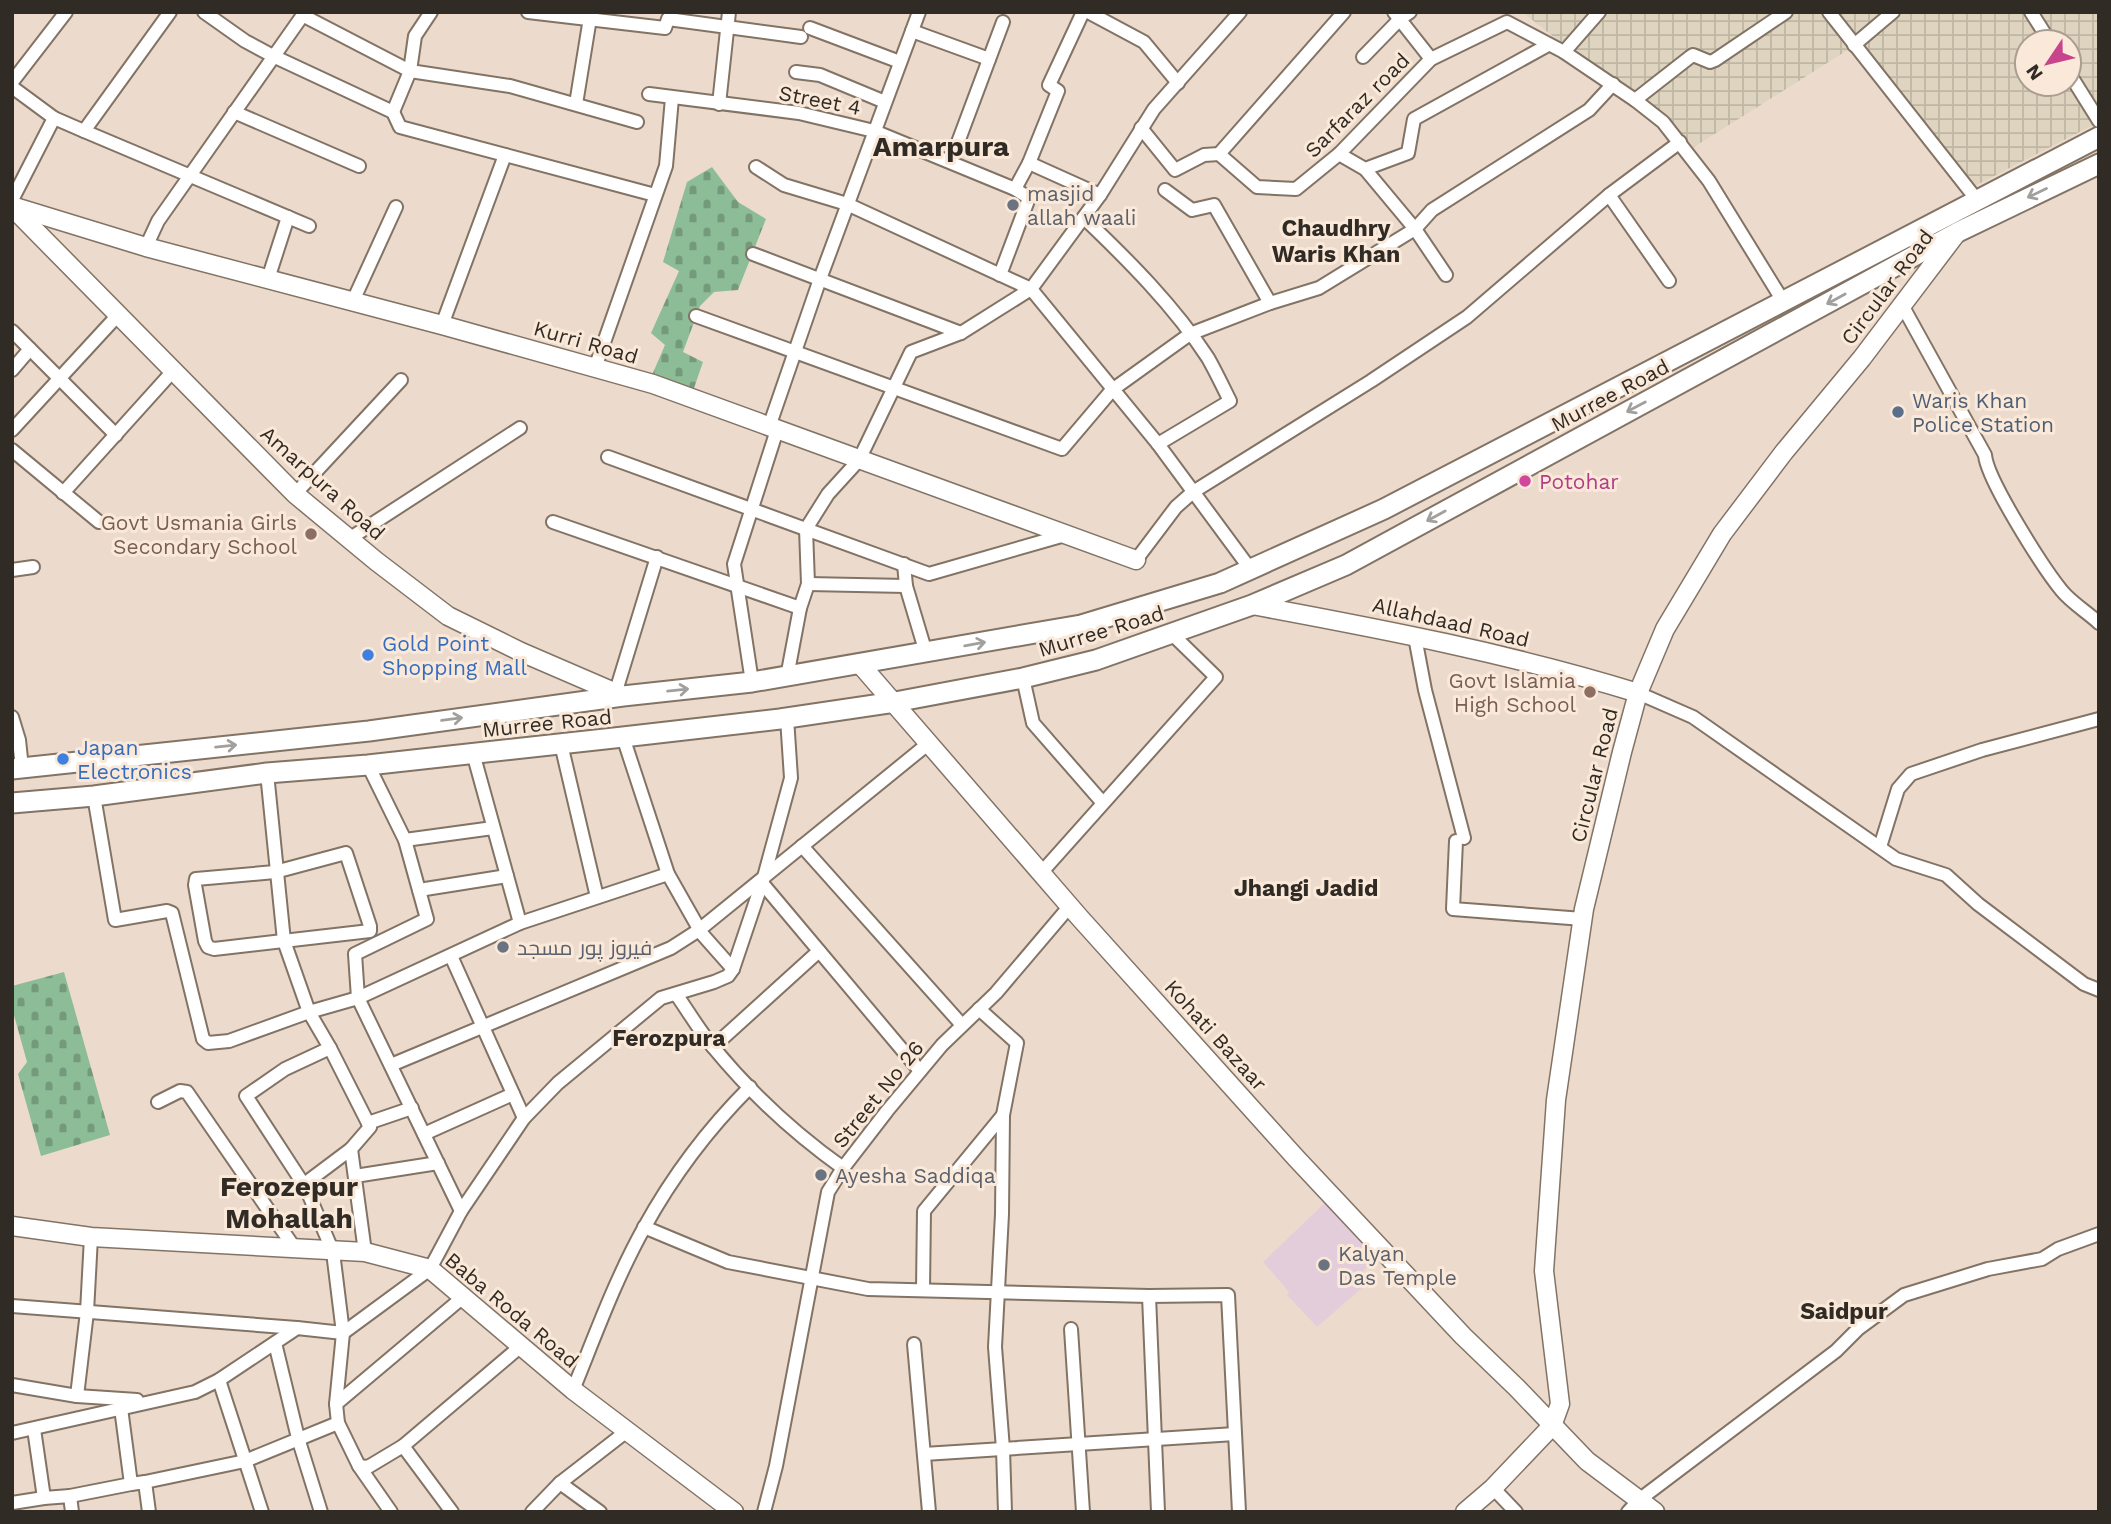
<svg xmlns="http://www.w3.org/2000/svg" width="2111" height="1524" font-family="'Work Sans',Cairo,sans-serif">
<defs>
<pattern id="industrial-grid" width="8" height="8" patternUnits="userSpaceOnUse" patternTransform="scale(1.75)"><rect width="8" height="8" fill="#ded4bf"/><path d="M0 4h8M4 0v8" fill="none" stroke="#bfb6a4"/></pattern>
<pattern id="cemetery-stones" width="16" height="16" patternUnits="userSpaceOnUse" patternTransform="scale(1.75)"><rect width="16" height="16" fill="#8dbd97"/><path d="M2 7V4a2 2 0 0 1 4 0v3zM10 15v-3a2 2 0 0 1 4 0v3z" fill="#749a7b"/></pattern>
</defs>
<rect width="100%" height="100%" fill="#ecdbcc"/>
<path fill="url(#industrial-grid)" fill-rule="evenodd" d="M1522,12H2099V122L1969,189L1851,48L1694,147ZM2027,42H2069V84H2027Z"/>
<path fill="#e4cdda" d="M1332,1196L1384,1252L1362,1272L1370,1281L1317,1327L1287,1295L1289,1292L1263,1262Z"/>
<g fill="url(#cemetery-stones)">
<path d="M712,167L738,202L766,219L738,290L714,292L700,306L683,352L703,362L693,391L652,375L665,345L651,333L679,271L663,262L687,182Z"/>
<path d="M64,972L110,1135L41,1156L18,1074L27,1062L12,1008V986Z"/>
</g>
<g fill="none" stroke-linecap="round" stroke-linejoin="round">
<g stroke="#827365" stroke-width="16">
<g id="street">
<path d="M204,12L245,41L273,56L393,112L400,127L655,195"/>
<path d="M528,12L665,28L668,19L801,37"/>
<path d="M1088,12L1144,42L1178,83"/>
<path d="M1394,12L1431,59"/>
<path d="M1829,12L1977,200"/>
<path d="M2031,12L2050,42"/>
<path d="M302,15L410,71L510,86L637,122"/>
<path d="M810,28L900,62"/>
<path d="M912,31L989,59"/>
<path d="M1854,45L1893,12"/>
<path d="M1564,52L1599,12"/>
<path d="M1363,57L1401,18L1410,12"/>
<path d="M796,72L820,75L885,102"/>
<path d="M2069,73L2099,121"/>
<path d="M12,82L66,12"/>
<path d="M12,87L54,118"/>
<path d="M649,94L799,113L874,131L1015,189L1029,198L1000,275"/>
<path d="M1635,100L1690,57L1693,55L1710,62L1715,60L1786,12"/>
<path d="M576,104L591,12"/>
<path d="M719,104L729,12"/>
<path d="M234,112L359,166"/>
<path d="M393,112L410,71L415,36L431,12"/>
<path d="M1141,128L1175,170L1204,155L1219,154L1344,12"/>
<path d="M84,131L309,226"/>
<path d="M1219,154L1257,187L1296,189L1339,154L1431,59L1507,22L1564,52L1635,100L1663,122L1709,181L1783,301"/>
<path d="M1339,154L1365,169L1408,153L1414,119L1548,45"/>
<path d="M951,161L1003,22"/>
<path d="M1029,163L1100,195"/>
<path d="M756,167L784,185L847,204L1031,289L1100,195L1154,109L1240,12"/>
<path d="M1365,169L1415,229L1446,275"/>
<path d="M1015,189L1029,163L1058,91L1049,85L1083,12"/>
<path d="M1165,190L1192,210L1214,205L1270,303"/>
<path d="M1609,195L1680,142"/>
<path d="M12,200L54,118L84,131L170,12"/>
<path d="M1084,218C1129,261 1174,306 1208,358C1216,372 1223,387 1230,401L1158,444"/>
<path d="M146,247L158,221L305,12"/>
<path d="M753,254L961,333"/>
<path d="M268,279L288,217"/>
<path d="M353,301L396,207"/>
<path d="M1902,305L1985,455C1987,480 2044,569 2062,591C2072,603 2087,612 2099,623"/>
<path d="M696,316L1062,449L1112,390L1190,334L1270,303L1319,288L1415,229L1432,210L1589,110L1613,84"/>
<path d="M442,325L505,155"/>
<path d="M12,331L116,435"/>
<path d="M595,368L666,166L672,98"/>
<path d="M12,370L30,349"/>
<path d="M769,427L820,279L919,12"/>
<path d="M12,430L118,315"/>
<path d="M12,450L99,522"/>
<path d="M608,457L929,574L1065,535"/>
<path d="M63,493L173,371"/>
<path d="M295,494L401,380"/>
<path d="M553,522L800,608"/>
<path d="M349,539L520,428"/>
<path d="M1136,560L1176,507L1193,492L1371,381L1467,317L1609,195L1669,281"/>
<path d="M904,564L906,586L926,653"/>
<path d="M12,570L33,567"/>
<path d="M808,584L906,586"/>
<path d="M1415,637L1425,690L1464,838"/>
<path d="M787,677L800,608L808,584L806,529L828,494L859,460L911,352L961,333L1031,289L1158,444L1251,570"/>
<path d="M1023,678L1033,723L1102,802"/>
<path d="M752,682L734,564L777,430"/>
<path d="M616,691L657,557"/>
<path d="M1638,693L1693,717L1896,859L1946,875L1978,904L2084,984L2099,990"/>
<path d="M12,717L19,740L22,768"/>
<path d="M623,737L668,874L702,934L733,969"/>
<path d="M561,744L597,897"/>
<path d="M473,753L520,923"/>
<path d="M368,765L405,840L427,919L355,954L358,998L461,1211"/>
<path d="M267,773L284,941L309,1012L330,1048L370,1127L351,1149L365,1252"/>
<path d="M94,796L115,920L167,911L172,913L203,1039L208,1043L229,1041L309,1012L358,998L520,923L668,874"/>
<path d="M405,840L493,828"/>
<path d="M1456,841L1453,909L1583,919"/>
<path d="M802,846L962,1025"/>
<path d="M1880,847L1898,789L1911,774L1982,750L2099,719"/>
<path d="M346,853L370,926V931L214,949L208,947L205,941L195,885L196,879L275,872Z"/>
<path d="M1041,873L1216,677L1172,634"/>
<path d="M762,883L920,1071"/>
<path d="M419,890L507,876"/>
<path d="M451,956L524,1118"/>
<path d="M676,994C688,1011 699,1030 713,1047C750,1092 795,1134 843,1168"/>
<path d="M979,1009L1017,1043L1003,1115L1002,1214L995,1347L1003,1449L1005,1512"/>
<path d="M713,1047L819,951"/>
<path d="M330,1048L285,1069L246,1096L306,1188L333,1252L343,1333L336,1404L338,1423L359,1466L368,1467L403,1446L452,1512"/>
<path d="M391,1065L671,948L699,930L929,743"/>
<path d="M158,1102L180,1091L187,1092L296,1250"/>
<path d="M368,1123L412,1108"/>
<path d="M424,1134L513,1094"/>
<path d="M355,1176L438,1163"/>
<path d="M303,1185L351,1149"/>
<path d="M644,1227L728,1262L868,1289L1149,1296L1228,1295L1239,1512"/>
<path d="M923,1289L924,1211L1003,1115"/>
<path d="M1149,1296L1158,1512"/>
<path d="M12,1306L297,1328"/>
<path d="M1071,1329L1083,1512"/>
<path d="M275,1343L298,1438L321,1512"/>
<path d="M914,1344L929,1512"/>
<path d="M219,1380L262,1512"/>
<path d="M12,1385L77,1396L137,1400"/>
<path d="M573,1390C595,1336 615,1280 644,1228C672,1177 709,1128 750,1087"/>
<path d="M77,1396L87,1312L91,1237"/>
<path d="M336,1404L462,1298"/>
<path d="M121,1408L131,1484L145,1482L149,1512"/>
<path d="M34,1429L44,1498L70,1496L72,1512"/>
<path d="M12,1433L195,1392L219,1380L297,1328L343,1333L430,1269L461,1211L524,1118L558,1083L661,998L714,982L728,976L733,969L764,877L791,778L787,718"/>
<path d="M403,1446L521,1346"/>
<path d="M924,1454L1235,1434"/>
<path d="M359,1466L391,1512"/>
<path d="M145,1482L245,1461L338,1423"/>
<path d="M560,1483L600,1512"/>
<path d="M1493,1488L1516,1512"/>
<path d="M70,1496L131,1484"/>
<path d="M12,1503L44,1498"/>
<path d="M532,1512L560,1483L627,1431"/>
<path d="M764,1512L776,1466L828,1192L843,1168L887,1111L942,1045L996,993L1069,907"/>
<path d="M1628,1512L1639,1500L1836,1351L1858,1329L1904,1295L1988,1269L2042,1259L2058,1249L2099,1234"/>
</g>
</g>
<g stroke="#827365" stroke-width="21">
<g id="secondary">
<path d="M12,206L146,247L442,325L653,384L1136,560"/>
<path d="M12,207L295,494L376,561L448,616L521,652L623,696"/>
<path d="M1252,605C1382,629 1512,654 1638,693"/>
<path d="M860,664L1080,918L1296,1158L1463,1336L1517,1388L1587,1461L1655,1512"/>
<path d="M12,1226L91,1237L365,1252L430,1269L573,1390L734,1512"/>
<path d="M1465,1512L1493,1488L1552,1426L1560,1404L1544,1271L1556,1100L1584,909L1622,752L1638,693L1665,629L1722,534L1784,452L1862,358L1956,234"/>
</g>
</g>
<g stroke="#827365" stroke-width="23">
<g id="primary">
<path d="M12,769L369,731L623,696L752,682L1081,625L1220,583L1384,509L2099,137"/>
<path d="M12,803L94,796L267,773L368,765L623,737L780,719L895,702L1023,678L1096,660L1252,605L1346,565L1958,232L2099,164"/>
</g>
</g>
<use href="#street" stroke="#fff" stroke-width="12"/>
<use href="#secondary" stroke="#fff" stroke-width="18"/>
<use href="#primary" stroke="#fff" stroke-width="19"/>
</g>
<defs><path id="oneway-shaft" d="M-6 0H5M1.5-3L5.5 0L1.5 3" fill="none" stroke-width="1.6" stroke-linecap="round" stroke-linejoin="round" transform="scale(1.75)"/></defs>
<g stroke="#a2a09d">
<use href="#oneway-shaft" transform="translate(2037 193) rotate(154)"/>
<use href="#oneway-shaft" transform="translate(1836 299) rotate(151)"/>
<use href="#oneway-shaft" transform="translate(1636 407) rotate(152)"/>
<use href="#oneway-shaft" transform="translate(1436 516) rotate(151)"/>
<use href="#oneway-shaft" transform="translate(975 644) rotate(-10)"/>
<use href="#oneway-shaft" transform="translate(678 690) rotate(-6)"/>
<use href="#oneway-shaft" transform="translate(452 719) rotate(-8)"/>
<use href="#oneway-shaft" transform="translate(226 746) rotate(-6)"/>
</g>
<g fill="#6b7280" stroke="#fae9d9" stroke-width="2.5">
<circle cx="1013" cy="205" r="7"/>
<circle cx="503" cy="947" r="7"/>
<circle cx="821" cy="1175" r="7"/>
<circle cx="1324" cy="1265" r="7"/>
</g>
<circle fill="#5c6f8a" stroke="#fae9d9" stroke-width="2.5" cx="1898" cy="412" r="7"/>
<circle fill="#d1479c" stroke="#fae9d9" stroke-width="2.5" cx="1525" cy="481" r="7"/>
<g fill="#8d6e63" stroke="#fae9d9" stroke-width="2.5">
<circle cx="311" cy="534" r="7"/>
<circle cx="1590" cy="692" r="7"/>
</g>
<g fill="#3f7fe0" stroke="#fae9d9" stroke-width="2.5">
<circle cx="368" cy="655" r="7"/>
<circle cx="63" cy="759" r="7"/>
</g>
<g text-anchor="middle" dominant-baseline="central" stroke-width="6" stroke-linejoin="round" paint-order="stroke">
<g font-size="21" fill="#312b25" stroke="#fae9d9">
<text transform="translate(820 100) rotate(11)">Street 4</text>
<text transform="translate(1357 105) rotate(-45)">Sarfaraz road</text>
<text transform="translate(1887 287) rotate(-53)">Circular Road</text>
<text transform="translate(586 342) rotate(16)">Kurri Road</text>
<text transform="translate(1610 395) rotate(-28)">Murree Road</text>
<text transform="translate(323 483) rotate(42)">Amarpura Road</text>
<text transform="translate(1451 622) rotate(13)">Allahdaad Road</text>
<text transform="translate(1101 631) rotate(-17)">Murree Road</text>
<text transform="translate(547 723) rotate(-6)">Murree Road</text>
<text transform="translate(1594 775) rotate(-76)">Circular Road</text>
<text transform="translate(1216 1035) rotate(48)">Kohati Bazaar</text>
<text transform="translate(878 1094) rotate(-51)">Street No 26</text>
<text transform="translate(512 1310) rotate(40)">Baba Roda Road</text>
</g>
<g font-size="21" fill="#5b616d" stroke="#fae9d9" text-anchor="start">
<text x="1027" y="193">masjid<tspan x="1027" dy="24">allah waali</tspan></text>
<text x="517" y="947">فیروز پور مسجد</text>
<text x="835" y="1175">Ayesha Saddiqa</text>
<text x="1338" y="1253">Kalyan<tspan x="1338" dy="24">Das Temple</tspan></text>
</g>
<g font-size="21" fill="#4e5e75" stroke="#fae9d9" text-anchor="start">
<text x="1912" y="400">Waris Khan<tspan x="1912" dy="24">Police Station</tspan></text>
</g>
<g font-size="21" fill="#b23c85" stroke="#fae9d9" text-anchor="start">
<text x="1539" y="481">Potohar</text>
</g>
<g font-size="21" fill="#785e54" stroke="#fae9d9" text-anchor="end">
<text x="297" y="522">Govt Usmania Girls<tspan x="297" dy="24">Secondary School</tspan></text>
<text x="1576" y="680">Govt Islamia<tspan x="1576" dy="24">High School</tspan></text>
</g>
<g font-size="21" fill="#366cbe" stroke="#fae9d9" text-anchor="start">
<text x="382" y="643">Gold Point<tspan x="382" dy="24">Shopping Mall</tspan></text>
<text x="77" y="747">Japan<tspan x="77" dy="24">Electronics</tspan></text>
</g>
<g font-size="23" font-weight="bold" fill="#312b25" stroke="#fae9d9">
<text x="1336" y="228">Chaudhry<tspan x="1336" dy="26">Waris Khan</tspan></text>
<text x="1306" y="888">Jhangi Jadid</text>
<text x="669" y="1038">Ferozpura</text>
<text x="1844" y="1311">Saidpur</text>
</g>
<g font-size="28" font-weight="bold" fill="#312b25" stroke="#fae9d9">
<text x="941" y="146">Amarpura</text>
<text x="289" y="1186">Ferozepur<tspan x="289" dy="32">Mohallah</tspan></text>
</g>
</g>
<rect width="2111" height="1524" fill="none" stroke="#312b25" stroke-width="28"/>
<g transform="translate(2048 63) rotate(235)"><circle r="33" fill="#fae9d9" stroke="#aa9d91" stroke-width="2"/>
<path d="M0-5L12 26L0 18L-12 26Z" fill="#c8458d"/>
<text y="-10" font-size="19" font-weight="bold" text-anchor="middle" fill="#312b25">N</text>
</g>
</svg>
